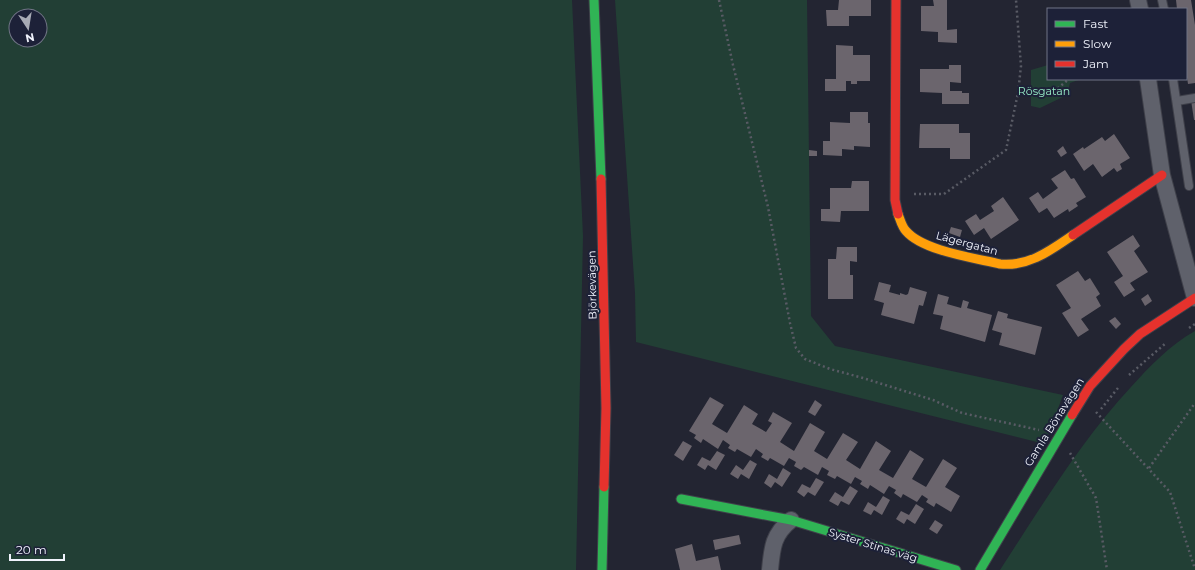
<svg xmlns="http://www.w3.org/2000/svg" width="1195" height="570" font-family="Montserrat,sans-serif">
<rect width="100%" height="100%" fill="#232532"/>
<g fill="#223f35" fill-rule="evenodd">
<path d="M0,0H572L583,236L576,570H0ZM16,16H40V40H16Z"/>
<path d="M615,0H807L811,316L835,346L1063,395L1045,444L636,342L635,293Z"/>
<path d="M1048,65V79H1081L1070,83L1067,95L1040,108L1031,106V70Z"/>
<path d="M1195,331V570H1000C1041,507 1080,442 1131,387C1150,366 1170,345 1195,331Z"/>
</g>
<g fill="#6b656d">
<path d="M839,0H871V16H849V26H827L826,10H838Z"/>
<path d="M933,0H947V30L957,29V43L938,42V32L921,31V6H934Z"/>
<path d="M1176,0H1191L1195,25V83L1188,84L1186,71V9H1177Z"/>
<path d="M836,45L853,46V55H870V81H857V84H851V81H846V91H825V79H836Z"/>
<path d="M949,65H961V83L950,82V91H962V93H969V104H942V93L920,92V69H949Z"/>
<path d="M1195,99V120H1194L1191,100Z"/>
<path d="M850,112H868V123H870V147L854,146V150L842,149V156L823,155V141H830V122L850,123Z"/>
<path d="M920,124H959V133H970V159H950V148H919Z"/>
<path d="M1114,134L1130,158L1120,164L1122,169L1117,172L1114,168L1102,177L1093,164L1084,171L1073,154L1083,147L1084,149L1102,137L1105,141Z"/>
<path d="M1063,146L1067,153L1061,157L1057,151Z"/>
<path d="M809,150L817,151V156H809Z"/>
<path d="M1065,170L1071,179L1074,178L1086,197L1076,203L1078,206L1069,212L1068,209L1054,218L1047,208L1039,213L1029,198L1038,192L1043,199L1058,188L1051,179Z"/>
<path d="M852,181H869V211H841L840,222L821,221V209H830V188H851Z"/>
<path d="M1003,197L1019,220L991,239L984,228L974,235L965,221L976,214L980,220L994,211L991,206Z"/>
<path d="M951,227L962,230L960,237L949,233Z"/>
<path d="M1133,235L1140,246L1134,251L1148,272L1130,283L1135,290L1124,297L1114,282L1123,276L1107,252Z"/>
<path d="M837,247H857V262L850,261V275H853V299H828V259H836Z"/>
<path d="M1078,271L1085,281L1090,278L1100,294L1096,297L1101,306L1081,319L1089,330L1078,337L1062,313L1071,308L1056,285Z"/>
<path d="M879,282L891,285L889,292L900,295V293L906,295L908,294L910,287L927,292L923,306L919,305L914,324L881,315L884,303L874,300Z"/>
<path d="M938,294L949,297L947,304L961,308L963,300L969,302L967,308L992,315L985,342L940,329L943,316L933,314Z"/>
<path d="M1148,294L1152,301L1145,306L1141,299Z"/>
<path d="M998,311L1008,314L1007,318L1042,327L1035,355L999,345L1002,333L992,330Z"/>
<path d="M1115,317L1121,324L1116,329L1109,321Z"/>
<path d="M710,397L724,405L712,424L727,433L744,405L758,414L752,424L766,432L772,423L768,421L773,412L792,423L780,442L794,451L810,423L825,432L814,451L827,459L843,433L858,442L846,460L860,469L876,441L891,451L879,470L893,478L910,450L924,459L912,479L926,487L943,459L957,468L945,487L960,496L951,512L936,503L934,507L926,502L928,499L922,495L917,502L903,494L901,498L894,493L896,490L889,486L884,494L870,485L868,489L860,484L862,481L855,477L851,484L837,476L835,479L827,475L829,471L822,467L818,475L804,467L801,470L794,466L796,462L789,458L784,466L770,458L768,461L761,457L763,454L756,449L751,457L737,449L735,452L728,448L730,445L723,440L718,449L703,439L701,443L694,438L696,435L689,431Z"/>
<path d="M815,400L822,405L815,416L808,412Z"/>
<path d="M683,441L692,446L683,461L674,455Z"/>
<path d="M717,451L725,455L716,470L708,465L705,470L697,465L702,457L710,461Z"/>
<path d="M750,460L757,464L749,479L741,474L738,479L730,474L736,465L743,470Z"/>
<path d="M783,468L791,473L782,487L775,482L771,488L764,483L769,474L777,479Z"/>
<path d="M816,478L824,482L815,496L808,492L804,497L797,492L802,484L810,488Z"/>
<path d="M850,486L858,491L849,505L841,501L838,506L829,501L835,492L843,497Z"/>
<path d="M883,496L890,500L882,515L874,510L871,515L863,511L868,502L876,507Z"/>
<path d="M916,504L924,509L915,524L907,519L904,524L896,519L901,511L909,515Z"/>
<path d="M935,520L943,525L937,534L929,529Z"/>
<path d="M739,535L741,544L715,550L713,540Z"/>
<path d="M692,544L696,561L718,556L721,570H680L675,549Z"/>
</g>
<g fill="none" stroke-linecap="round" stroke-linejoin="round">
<g stroke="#3f404a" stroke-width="10">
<g id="lane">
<path d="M1162,0L1164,9"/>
<path d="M1173,79L1189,186"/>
<path d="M1177,101L1195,98"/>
</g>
</g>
<g stroke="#3f404a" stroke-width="18">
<g id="street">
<path d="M1138,0L1140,9"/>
<path d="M1148,79L1162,175L1195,298"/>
<path d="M770,570C772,548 773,534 791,520"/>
</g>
</g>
<g stroke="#3f404a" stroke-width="11">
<g id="fast">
<path d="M594,0L601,179"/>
<path d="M681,499L791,520L956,570"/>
<path d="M602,570L604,487"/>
<path d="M980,570L1072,415"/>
</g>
</g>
<g stroke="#3f404a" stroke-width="11">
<path id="slow" d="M898,214C900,219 902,227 906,231C923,251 975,258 1000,264C1029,267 1051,250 1073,235"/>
</g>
<g stroke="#3f404a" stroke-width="11">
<g id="jam">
<path d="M896,0L895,200L898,214"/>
<path d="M601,179L606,408L604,487"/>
<path d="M1073,235L1162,175"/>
<path d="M1072,415L1090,386L1124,349L1140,334L1195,298"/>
</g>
</g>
<g stroke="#595b65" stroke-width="2.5" stroke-dasharray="2 3" stroke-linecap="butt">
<path d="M719,0L733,65L768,207L790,323L796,348L805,359L830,369L863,378L933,400L962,413L1039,430"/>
<path d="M1018,93L1057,89L1069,79"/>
<path d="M914,194H944L1006,150L1018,93L1021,66L1016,0"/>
<path d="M1189,328L1195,324"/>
<path d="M1129,375L1166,343"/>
<path d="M1101,409L1118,388"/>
<path d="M1096,412L1170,492L1195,569"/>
<path d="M1070,453L1096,498L1107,570"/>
<path d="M1149,468L1195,403"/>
</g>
<use href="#lane" stroke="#5f616b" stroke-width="8"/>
<use href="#street" stroke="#5f616b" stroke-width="16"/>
<use href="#fast" stroke="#30b455" stroke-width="9"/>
<use href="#slow" stroke="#ff9f0a" stroke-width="9"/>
<use href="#jam" stroke="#e5322d" stroke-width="9"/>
</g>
<g text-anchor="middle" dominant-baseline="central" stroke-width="4" stroke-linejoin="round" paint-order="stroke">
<g font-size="11" fill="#99eec8" stroke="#1d2138">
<text x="1044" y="91">Rösgatan</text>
</g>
<g font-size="11" fill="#f0f3fc" stroke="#1d2138">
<text transform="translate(967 243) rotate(15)">Lägergatan</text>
<text transform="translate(592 285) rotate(-91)">Björkevägen</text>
<text transform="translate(1054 422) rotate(-58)">Gamla Bönavägen</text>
<text transform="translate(873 545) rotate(17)">Syster Stinas väg</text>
</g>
</g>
<rect x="1047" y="8" width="140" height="72" fill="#1d2138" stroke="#717586"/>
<rect x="1055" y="21" width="20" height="6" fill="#30b455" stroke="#717586"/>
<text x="1083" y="28" font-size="12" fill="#f0f3fc">Fast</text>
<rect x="1055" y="41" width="20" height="6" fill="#ff9f0a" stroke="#717586"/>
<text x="1083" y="48" font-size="12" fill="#f0f3fc">Slow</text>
<rect x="1055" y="61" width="20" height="6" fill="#e5322d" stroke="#717586"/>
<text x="1083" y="68" font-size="12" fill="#f0f3fc">Jam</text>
<g transform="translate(28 28) rotate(168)"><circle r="19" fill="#1d2138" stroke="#717586"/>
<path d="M0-3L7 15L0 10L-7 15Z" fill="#a8abb5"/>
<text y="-6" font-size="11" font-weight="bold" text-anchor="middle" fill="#f0f3fc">N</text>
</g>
<path d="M10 554v6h54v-6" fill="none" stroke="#f0f3fc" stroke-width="2"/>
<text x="16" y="554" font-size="12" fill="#f0f3fc" stroke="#1d2138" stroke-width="3" paint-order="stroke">20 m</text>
</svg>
